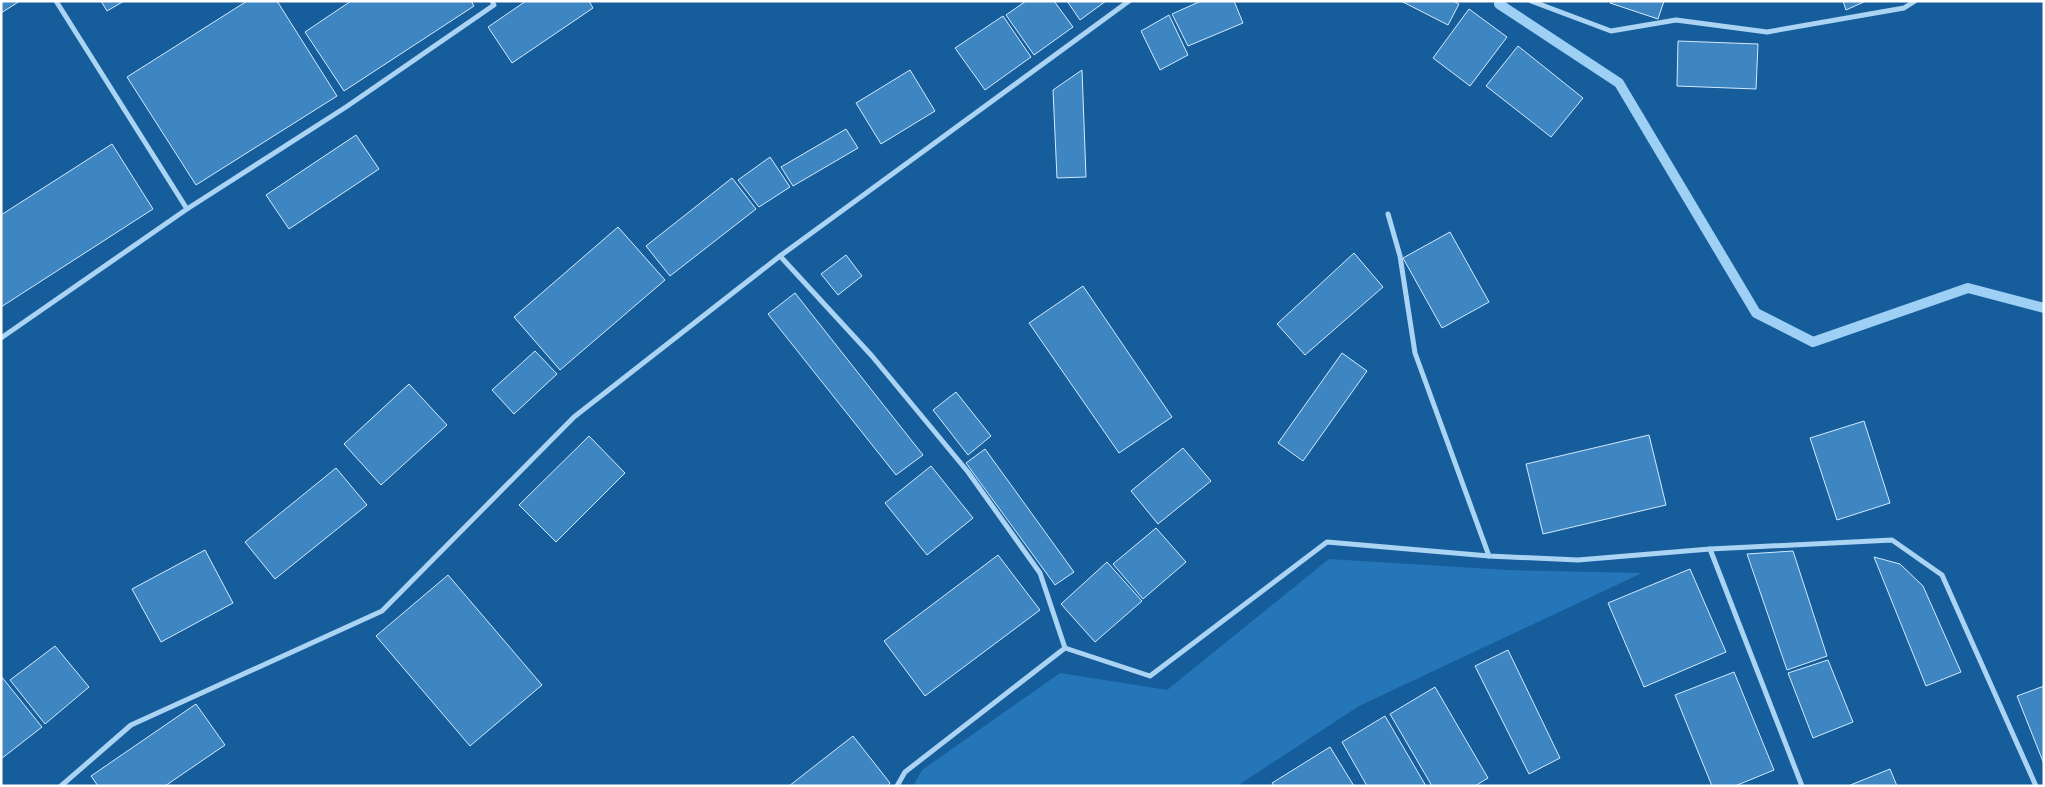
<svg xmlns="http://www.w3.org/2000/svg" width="2045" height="787" font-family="Manrope,sans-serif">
<rect width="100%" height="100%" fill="#165d9b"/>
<path fill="#2576b8" d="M1329,559L1507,570L1642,573L1359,706L1237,786H913L922,770L1060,673L1167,690Z"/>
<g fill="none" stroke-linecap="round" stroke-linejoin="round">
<path stroke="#9ecff5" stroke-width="10" d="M1499,4L1619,83L1756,313L1813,342L1968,288L2044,308"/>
</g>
<g fill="#3e86c2" stroke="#d3eafd">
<path d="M1,1H20L1,13Z"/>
<path d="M101,1H124L107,11Z"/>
<path d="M247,1H277L337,96L196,185L127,77Z"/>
<path d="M351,1H471L474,6L344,91L305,32Z"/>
<path d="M526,1H589L593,8L512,63L488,27Z"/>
<path d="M1026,1H1054L1073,27L1034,55L1006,15Z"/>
<path d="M1067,1H1106L1080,20Z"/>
<path d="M1201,1H1234L1243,23L1188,46L1172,14Z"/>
<path d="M1401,1H1453L1459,4L1448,25Z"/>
<path d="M1611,1H1664L1658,19L1610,3Z"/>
<path d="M1843,1H1866L1846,10Z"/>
<path d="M1469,9L1507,37L1470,86L1433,58Z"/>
<path d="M1169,15L1188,55L1160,70L1141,31Z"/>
<path d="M1003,16L1031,57L985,90L955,48Z"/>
<path d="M1678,41L1758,44L1756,89L1677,86Z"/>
<path d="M1518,46L1583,98L1551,137L1486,86Z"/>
<path d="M910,70L935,111L881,144L856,103Z"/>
<path d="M1082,70L1086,177L1057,178L1053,90Z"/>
<path d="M846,129L858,148L793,186L781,167Z"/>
<path d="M356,135L379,169L289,229L266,195Z"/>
<path d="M112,144L153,209L1,307V215Z"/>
<path d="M770,157L790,187L759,207L738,180Z"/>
<path d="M732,178L756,209L670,276L646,246Z"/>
<path d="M618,227L665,280L560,370L514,317Z"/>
<path d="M1450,232L1489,302L1442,328L1403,258Z"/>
<path d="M1354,253L1383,287L1305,355L1277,324Z"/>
<path d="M846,255L862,276L838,295L821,274Z"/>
<path d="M1083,286L1172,417L1119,453L1029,323Z"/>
<path d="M795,293L923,455L896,475L768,314Z"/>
<path d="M535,351L557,374L514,414L492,390Z"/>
<path d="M1342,353L1367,371L1303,461L1278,443Z"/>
<path d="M409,384L447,425L381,485L344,444Z"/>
<path d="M956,392L991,436L968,455L933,410Z"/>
<path d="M1864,421L1890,503L1837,520L1810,438Z"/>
<path d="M1649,435L1666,505L1543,534L1526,464Z"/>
<path d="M589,436L625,473L556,542L519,505Z"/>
<path d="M1183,448L1211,481L1158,524L1131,491Z"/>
<path d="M985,449L1074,572L1055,585L966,463Z"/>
<path d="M931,466L973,518L927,555L885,503Z"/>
<path d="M336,468L367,505L275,579L245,542Z"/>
<path d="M1156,528L1186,562L1143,599L1113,564Z"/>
<path d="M205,550L233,603L161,642L132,589Z"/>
<path d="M1793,551L1827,656L1787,670L1747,554Z"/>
<path d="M998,555L1040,610L925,696L884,641Z"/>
<path d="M1874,557L1900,564L1923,586L1961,672L1926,686Z"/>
<path d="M1107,562L1142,601L1095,642L1061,604Z"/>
<path d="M1690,569L1726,652L1644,687L1608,603Z"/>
<path d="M448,575L542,685L470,746L376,636Z"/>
<path d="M55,646L89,687L45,724L10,680Z"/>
<path d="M1508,650L1560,758L1529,774L1475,666Z"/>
<path d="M1828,660L1853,722L1813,738L1788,673Z"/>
<path d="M1734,672L1774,770L1735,786H1712L1675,695Z"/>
<path d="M1,676L42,727L1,759Z"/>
<path d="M2044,686V764L2017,696Z"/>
<path d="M1435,687L1488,778L1475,786H1432L1390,714Z"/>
<path d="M196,704L225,745L165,786H98L91,776Z"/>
<path d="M1385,716L1426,786H1367L1342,742Z"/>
<path d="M853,736L890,783L887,786H789Z"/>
<path d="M1330,747L1354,786H1274L1272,783Z"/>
<path d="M1890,769L1897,786H1848Z"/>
</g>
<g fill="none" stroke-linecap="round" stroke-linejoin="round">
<g stroke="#abd3f3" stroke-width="5">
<path d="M56,1L187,209"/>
<path d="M1531,1L1611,31L1676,20L1767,32L1904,8L1915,1"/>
<path d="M1388,214L1400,256L1415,353L1489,556"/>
<path d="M780,256L872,356L968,472L1040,573L1065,648"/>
<path d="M1,338L187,209L346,107L494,5L492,1"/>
<path d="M1710,549L1802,786"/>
<path d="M61,786L131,725L382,611L574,417L780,256L1129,1"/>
<path d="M897,786L905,772L1065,648L1150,676L1327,542L1489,556L1578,560L1710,549L1892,540L1942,575L2036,786"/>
</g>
</g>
<rect width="2045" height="787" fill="none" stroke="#ffffff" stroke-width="5"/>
</svg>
